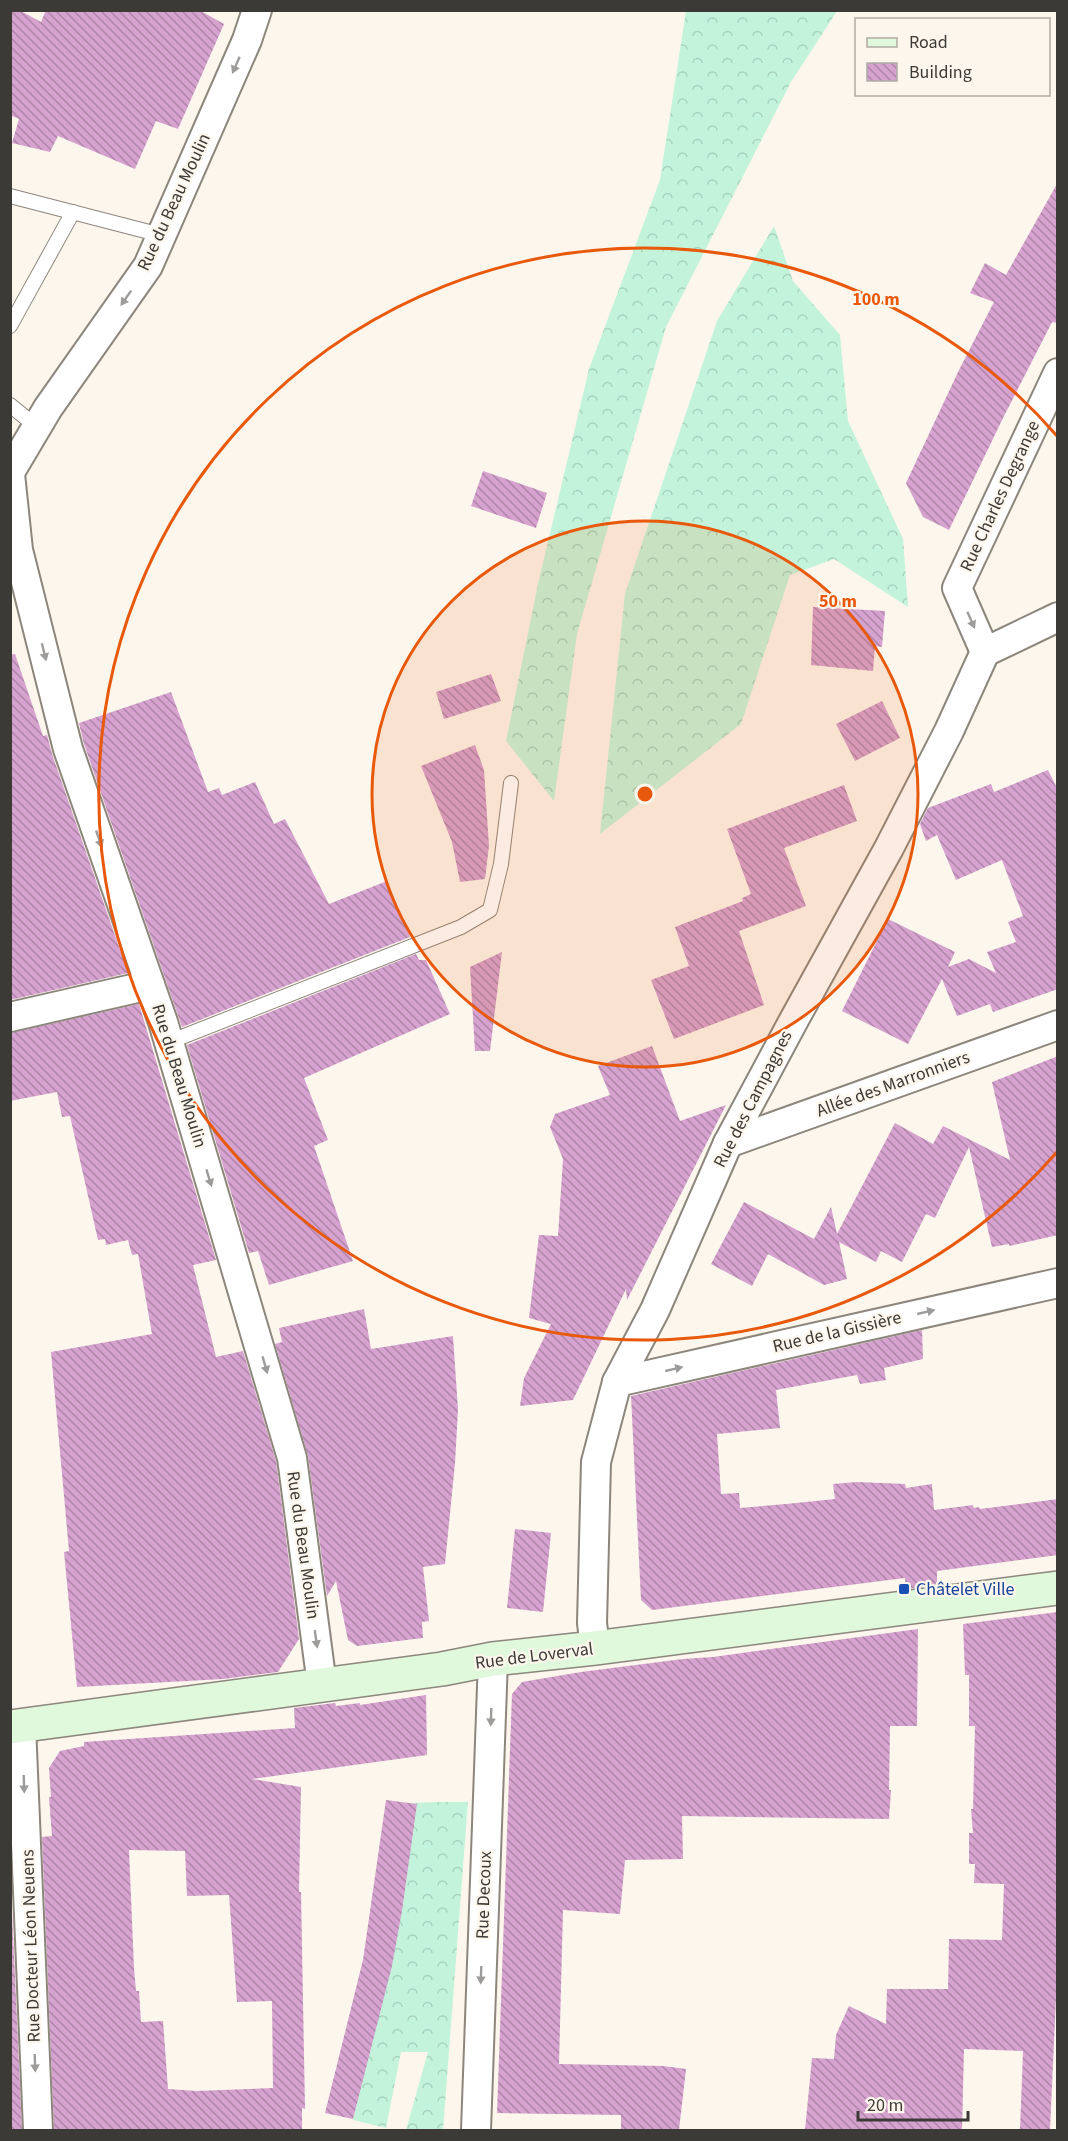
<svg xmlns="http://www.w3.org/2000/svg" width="1068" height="2141" font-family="'Source Sans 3',sans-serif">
<defs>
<pattern id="forest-crowns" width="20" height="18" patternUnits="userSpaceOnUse" patternTransform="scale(1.5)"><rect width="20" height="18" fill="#c3f4db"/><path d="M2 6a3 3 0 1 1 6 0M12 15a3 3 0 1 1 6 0" fill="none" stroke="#a8d2bd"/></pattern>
<pattern id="building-back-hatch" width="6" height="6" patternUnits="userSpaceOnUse" patternTransform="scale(1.5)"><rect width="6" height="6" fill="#d6a2cf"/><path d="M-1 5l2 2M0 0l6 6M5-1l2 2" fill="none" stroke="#af85a9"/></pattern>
</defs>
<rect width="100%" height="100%" fill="#fcf6ec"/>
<g fill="url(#forest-crowns)">
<path d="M686,11H837L791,82L666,327L577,634L554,801L506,741L538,584L589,369L660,180Z"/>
<path d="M774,226L793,281L840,335L848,421L903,539L908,607L834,559L790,575L741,724L600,834L625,594L717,321Z"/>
<path d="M440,1802H468L443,2130H406L428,2052H401L386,2128L353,2120L384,1985L409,1808L411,1803Z"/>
</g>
<g fill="url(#building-back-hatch)" fill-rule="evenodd">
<path d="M10,10H19L41,22L46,10H199L224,24L178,129L156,121L135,169L58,136L50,152L12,143L19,119L10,115Z"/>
<path d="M1058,182V323L1052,322L1047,332L1004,416L949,530L923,517L906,483L959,370L994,302L970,293L985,263L1006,275Z"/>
<path d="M483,471L547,493L536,528L471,506Z"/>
<path d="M813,607L885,611L882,647L875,646L873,671L811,665Z"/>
<path d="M15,654L43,736L47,735L52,754L128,973L10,1000V655Z"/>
<path d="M491,674L501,701L444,719L436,692Z"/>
<path d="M171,692L208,792L219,788L222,795L255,782L274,824L285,819L329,904L387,881L410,937L182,1027L84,744L79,723Z"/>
<path d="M882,701L900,738L855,761L836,724Z"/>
<path d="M475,745L484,770L489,846L485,879L460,882L452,842L421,766Z"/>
<path d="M1048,770L1058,790V989L993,1012L990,1004L957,1016L942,979L908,1044L842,1011L888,919L955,952L948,967L969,959L996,973L987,952L1016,942L1008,922L1023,916L1002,860L956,880L937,835L926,841L920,824L928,808L991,784L994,792Z"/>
<path d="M844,785L857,821L784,848L806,906L739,931L764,1005L674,1039L651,980L689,966L675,927L743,901L742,898L751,894L727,829Z"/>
<path d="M502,952L490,1051H475L470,967Z"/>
<path d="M416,954L419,960H426L450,1014L304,1078L328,1140L314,1146L353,1261L269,1285L258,1251L249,1253L187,1045Z"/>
<path d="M139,1004L216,1260L193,1265L216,1357L243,1351L276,1461L299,1639L278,1672L223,1679L77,1687L64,1552L69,1551L51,1352L152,1334L138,1254L132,1255L128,1240L106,1245L105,1239L98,1240L70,1116L62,1117L57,1092L10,1101V1033Z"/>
<path d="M652,1046L680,1121L726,1105L627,1300L626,1289L573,1400L520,1406L524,1378L551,1324L529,1318L539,1235L558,1236L563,1159L550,1127L555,1114L610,1095L598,1066Z"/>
<path d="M1058,1056V1235L1009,1246V1244L992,1247L969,1147L935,1218L926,1214L902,1262L881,1251L876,1262L839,1242L847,1279L824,1285L768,1254L752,1286L711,1264L744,1202L814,1239L831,1207L837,1234L895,1123L933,1144L943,1126L1010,1160L992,1082Z"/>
<path d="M364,1309L371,1349L453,1336L458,1410L455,1463L445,1564L423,1567L429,1621L422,1622L423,1638L357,1646L348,1640L336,1581L327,1596L308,1456L275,1344L282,1342L279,1328Z"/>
<path d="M922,1330L923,1359L884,1368L886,1380L860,1384L857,1375L776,1390L780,1428L717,1434L721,1494L739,1493L740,1508L786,1504L835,1499L833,1484L857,1482L905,1484L906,1488L932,1484L934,1510L973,1505L974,1508L979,1507L980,1509L1058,1499V1555L937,1571V1585L906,1589L905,1578L652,1610L641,1600L631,1396Z"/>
<path d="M515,1529L551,1533L543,1612L507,1608Z"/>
<path d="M1058,1612V1955L1050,2130H1020L1023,2051L964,2049L962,2130H805L812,2058L834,2059L836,2035L849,2006L886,2024L887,1989H948L949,1939L1002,1940L1004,1884L974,1883L975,1864H969V1833H973L971,1809H973L975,1726H969V1675H965L963,1624Z"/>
<path d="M918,1629L917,1726H890L889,1790H891L889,1819L682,1816L683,1859L625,1860L620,1914L563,1910L559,2064L663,2066L686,2069L679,2130H621V2115L497,2113L512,1694L522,1682L581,1672L683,1659L713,1657Z"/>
<path d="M426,1695L427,1755L252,1779L301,1787L299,1892H301L305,2109L302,2108V2130H54L42,1837L52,1836L49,1797H51L49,1768L60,1751L84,1746V1742L295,1728L294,1708L335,1703L336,1706L360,1703V1705ZM129,1850L185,1851L187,1896L229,1895L237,2002L272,2001L273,2088L196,2091L168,2089L163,2021L141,2022L139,1991H136L134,1968Z"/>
<path d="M386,1800L417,1804L402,1911L392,1966L353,2119L325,2113L363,1960Z"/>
<path d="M10,1868L22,2130H10Z"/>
</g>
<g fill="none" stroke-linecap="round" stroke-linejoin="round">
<g stroke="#8c867d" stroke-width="16">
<g id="lane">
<path d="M10,196L161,235"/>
<path d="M10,326L73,212"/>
<path d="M10,405L37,427"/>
<path d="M169,1042L461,927L490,910L501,864L511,783"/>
</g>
</g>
<g stroke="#8c867d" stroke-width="32">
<g id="street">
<path d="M10,472L48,408L148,266L247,40L257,10"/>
<path d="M10,474L18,550L68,749L163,1022L292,1458L322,1685"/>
<path d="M985,652L957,588L1058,373"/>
<path d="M10,1017L150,985"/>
<path d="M728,1143L1058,1025"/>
<path d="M617,1382L1058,1283"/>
<path d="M595,1648L592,1623L596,1462L617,1382L655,1310L728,1143L795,1018L889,848L949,731L985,652L1058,617"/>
<path d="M21,1725L38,2130"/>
<path d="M476,2130L493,1659"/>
</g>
</g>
<g stroke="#8c867d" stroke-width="36">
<path id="secondary" d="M10,1727L442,1669L493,1659L595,1648L1058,1588"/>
</g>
<use href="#lane" stroke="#fff" stroke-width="14"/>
<use href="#street" stroke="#fff" stroke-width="28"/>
<use href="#secondary" stroke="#e0f8dc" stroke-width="33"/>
</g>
<defs><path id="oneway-solid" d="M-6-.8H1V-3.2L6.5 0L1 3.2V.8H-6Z" transform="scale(1.5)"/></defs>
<g fill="#9e9c9a">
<use href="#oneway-solid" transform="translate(236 65) rotate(114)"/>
<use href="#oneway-solid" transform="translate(126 298) rotate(125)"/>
<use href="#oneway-solid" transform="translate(971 620) rotate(66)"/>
<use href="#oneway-solid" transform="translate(44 652) rotate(76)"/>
<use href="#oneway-solid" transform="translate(99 839) rotate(71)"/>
<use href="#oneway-solid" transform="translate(209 1178) rotate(73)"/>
<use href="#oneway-solid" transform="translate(926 1312) rotate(-13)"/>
<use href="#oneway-solid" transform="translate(265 1365) rotate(74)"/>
<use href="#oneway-solid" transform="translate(674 1369) rotate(-13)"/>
<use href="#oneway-solid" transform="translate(316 1639) rotate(82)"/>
<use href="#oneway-solid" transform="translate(491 1717) rotate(92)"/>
<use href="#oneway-solid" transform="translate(24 1784) rotate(88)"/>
<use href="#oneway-solid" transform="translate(481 1975) rotate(92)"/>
<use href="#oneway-solid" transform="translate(35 2063) rotate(88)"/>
</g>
<circle cx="645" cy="794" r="273" fill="#e8590c" fill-opacity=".12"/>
<g fill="none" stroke="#e8590c" stroke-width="3">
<circle cx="645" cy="794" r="273"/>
<path d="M1057 1152A546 546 0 1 1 1057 436"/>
</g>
<rect fill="#1a4fb4" stroke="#fcf6ec" stroke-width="2" x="898" y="1583" width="12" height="12" rx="3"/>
<g text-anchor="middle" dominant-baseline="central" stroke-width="4.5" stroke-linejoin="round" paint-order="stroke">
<g font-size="18" fill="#3c3a36" stroke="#fcf6ec">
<text transform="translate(174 202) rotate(-65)">Rue du Beau Moulin</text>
<text transform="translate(1000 496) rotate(-65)">Rue Charles Degrange</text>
<text transform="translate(179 1076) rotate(73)">Rue du Beau Moulin</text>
<text transform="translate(893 1084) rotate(-20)">Allée des Marronniers</text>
<text transform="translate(753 1099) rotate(-63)">Rue des Campagnes</text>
<text transform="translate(837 1332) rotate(-13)">Rue de la Gissière</text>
<text transform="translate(303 1545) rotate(82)">Rue du Beau Moulin</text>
<text transform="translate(534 1656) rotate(-7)">Rue de Loverval</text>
<text transform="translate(484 1895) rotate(-88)">Rue Decoux</text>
<text transform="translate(31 1946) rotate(-92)">Rue Docteur Léon Neuens</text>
</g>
<g font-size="18" fill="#164399" stroke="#fcf6ec" text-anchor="start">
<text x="916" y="1589">Châtelet Ville</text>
</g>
</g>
<circle cx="645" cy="794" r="9" fill="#e8590c" stroke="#fcf6ec" stroke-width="3"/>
<g font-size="18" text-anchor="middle" font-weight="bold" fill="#e8590c" stroke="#fcf6ec" stroke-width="4.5" stroke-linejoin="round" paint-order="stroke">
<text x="876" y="305">100 m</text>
<text x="838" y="607">50 m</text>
</g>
<rect width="1068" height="2141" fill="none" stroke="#3c3a36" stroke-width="24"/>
<rect x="855" y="18" width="195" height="78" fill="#fcf6ec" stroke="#afaba3" stroke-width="1.5"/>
<rect x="867" y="38" width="30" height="9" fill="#e0f8dc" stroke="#afaba3" stroke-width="1.5"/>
<text x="909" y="48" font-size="18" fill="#3c3a36">Road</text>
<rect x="867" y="63" width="30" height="18" fill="url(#building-back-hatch)" stroke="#afaba3" stroke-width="1.5"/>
<text x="909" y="78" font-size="18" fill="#3c3a36">Building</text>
<path d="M858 2111v9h110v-9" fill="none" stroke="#3c3a36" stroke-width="3"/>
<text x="867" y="2111" font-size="18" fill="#3c3a36" stroke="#fcf6ec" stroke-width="4.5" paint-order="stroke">20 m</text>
</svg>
